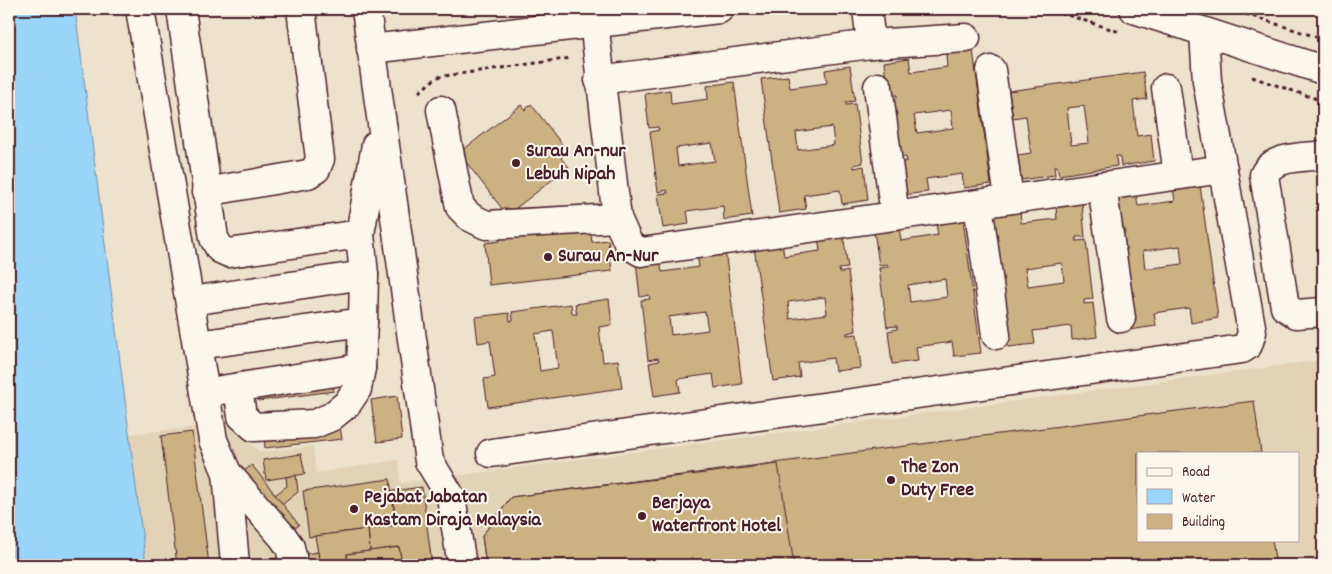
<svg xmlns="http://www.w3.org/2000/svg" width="1332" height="574" font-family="Dekko,sans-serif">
<rect width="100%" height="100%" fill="#ede2cc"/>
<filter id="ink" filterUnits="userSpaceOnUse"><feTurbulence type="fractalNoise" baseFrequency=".02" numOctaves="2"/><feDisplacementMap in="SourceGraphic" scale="10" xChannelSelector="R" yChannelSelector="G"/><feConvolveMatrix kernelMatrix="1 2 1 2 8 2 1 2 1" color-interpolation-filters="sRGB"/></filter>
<g filter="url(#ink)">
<path fill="#e3d3b6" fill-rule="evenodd" d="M1323,360V565H146L129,434L227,424L260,452L313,446L316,473L398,460L401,483ZM1138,453H1298V540H1138Z"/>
<path fill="#99d5f9" stroke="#798ca7" d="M9,9H75L146,565H9Z"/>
<g fill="#ccb182" stroke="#4a1f2b" fill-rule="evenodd">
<path d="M973,50L991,184L964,188L962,174L926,179L928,192L902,195L897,162L907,161L906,157L897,158L889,100L897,98V95L888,96L884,62L909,58L911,72L947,67L946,54ZM951,110L953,128L917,133L914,115Z"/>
<path d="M850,66L855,101L846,102V105L855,104L863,163L854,165V168L864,166L868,200L842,204L840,190L804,195L806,209L779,213L761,79L788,76L790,88L827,83L825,70ZM832,127L834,145L798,150L796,132Z"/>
<path d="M1143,72L1147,99L1133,101L1137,136L1151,134L1154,161L1121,166L1120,156H1116L1117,166L1059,175L1057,166H1054L1055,175L1021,180L1018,155L1031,153L1026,116L1013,118L1009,91ZM1084,106L1089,143L1071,145L1067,108Z"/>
<path d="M734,82L752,216L724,220L723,206L687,211L689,224L663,228L658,194L668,193L667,190L658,192L650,132L659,130L658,127L649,128L645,94L670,90L671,104L708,99L707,86ZM712,143L715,161L678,166L676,148Z"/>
<path d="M531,104L568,152L561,158L569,167L507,215L459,153L521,105L525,110Z"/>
<path d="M1200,185L1218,318L1191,323L1189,308L1154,313L1156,326L1129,330L1125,297L1135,295L1134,292L1125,293L1116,234L1125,233V229L1116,231L1111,196L1136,193L1138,206L1175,201L1173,188ZM1180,246L1182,264L1145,269L1143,251Z"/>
<path d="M1082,203L1085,237H1076V241L1086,240L1093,299L1084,300V304L1093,303L1097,337L1072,340L1071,326L1033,331L1035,344L1008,347L993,213L1020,209L1021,223L1057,219L1056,206ZM1062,263L1064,281L1028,286L1025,268Z"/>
<path d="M963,219L981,353L954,356L952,342L916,347L918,361L892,364L888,331L897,329V326L887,327L879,268L888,267L887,264L879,265L874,231L899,227L901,241L938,235L936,223ZM945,279L947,297L910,302L908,285Z"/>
<path d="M590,229L592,242L608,240L612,271L489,285L485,243L500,241L499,232Z"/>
<path d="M843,234L848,268L839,269L840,273L848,271L856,331L847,333V335L857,334L861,368L835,371L833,358L798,363L800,377L773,381L754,247L782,243L784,256L820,251L818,237ZM825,297L827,314L790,319L788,302Z"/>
<path d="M725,250L742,384L715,388L713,374L678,379L680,392L654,396L649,363L659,361L658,358L648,360L641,300L650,299L649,295L640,297L636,262L660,259L662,272L699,267L697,254ZM705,312L708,330L671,335L669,317Z"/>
<path d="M609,299L612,325L599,327L603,362L618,360L622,388L488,407L484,379L495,377L490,341L478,343L475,317L509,313L510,321L513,320L512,312L571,304L572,314H577L575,304ZM553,331L558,368L540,371L535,334Z"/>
<path d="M332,379L334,391L258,401L256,388Z"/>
<path d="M397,396L402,439L377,442L371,400Z"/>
<path d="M1254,401L1261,453H1138V540H1272L1276,565H486L482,536L511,497Z"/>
<path d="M340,426L342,439L265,448L264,436Z"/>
<path d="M192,432L209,565H177L161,436Z"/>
<path d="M301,454L305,474L266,480L263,460Z"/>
<path d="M778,464L794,565H486L482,536L511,497Z"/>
<path d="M252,465L299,525L288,534L240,474Z"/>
<path d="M296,475L298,492L283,504L275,495L287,486L286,477Z"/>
<path d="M390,479L396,525L309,537L303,491Z"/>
<path d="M422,487L432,565H402L399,547L370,551L368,529L396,525L392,491Z"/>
<path d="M368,529L370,551L347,554L348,565H320L315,536Z"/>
<path d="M399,547L402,565H348L347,554Z"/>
<path d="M318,552L320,565H224L292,556Z"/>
</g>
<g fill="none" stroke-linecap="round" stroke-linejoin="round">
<g stroke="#4a1f2b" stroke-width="31">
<g id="minor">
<path d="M140,9L213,440L227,473L235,564"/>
<path d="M181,9L214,238L220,249L229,253L360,234"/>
<path d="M366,9L429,461L451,497L462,565"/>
<path d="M867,9L871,44"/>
<path d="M1134,9L1323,70"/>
<path d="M594,22L617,218L629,245L641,252L1223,169"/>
<path d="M371,49L719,9"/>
<path d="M991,70L1009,199"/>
<path d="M599,80L871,44L966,38"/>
<path d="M878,87L895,216"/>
<path d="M1166,88L1178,175"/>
<path d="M441,110L460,207L470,217L486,225L617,218"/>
<path d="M1323,155C1304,158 1273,155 1264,175L1285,307L1296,314L1323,312"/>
<path d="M1102,186L1121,318"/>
<path d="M206,192L308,174L316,169L320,159L301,9"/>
<path d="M978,204L996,335"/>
<path d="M191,301L364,275"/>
<path d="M197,345L363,322"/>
<path d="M238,388L242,416L254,427L314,424L331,417L347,404L357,389L361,368L363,322L364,275L360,234L376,145"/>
<path d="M221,390L361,368"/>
<path d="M491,453L1242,349L1248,345L1252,332L1207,81L1204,32"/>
<path d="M227,473L283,537L290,547L292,556"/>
</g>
</g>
<g stroke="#4a1f2b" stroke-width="3" stroke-dasharray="4 4" stroke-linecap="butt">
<path d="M410,9L413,11L435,9"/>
<path d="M1037,9L1067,15L1120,32"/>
<path d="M1230,9L1323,39"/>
<path d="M972,12L996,9"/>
<path d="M1252,77L1323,101"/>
<path d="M419,92L437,77L572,58"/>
</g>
<use href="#minor" stroke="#fbf7ec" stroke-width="28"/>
</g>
</g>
<g fill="#4a1f2b" stroke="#fbf7ec" stroke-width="2">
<circle cx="516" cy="163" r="5"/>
<circle cx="548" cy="257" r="5"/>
<circle cx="891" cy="480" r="5"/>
<circle cx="354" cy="509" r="5"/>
<circle cx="642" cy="516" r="5"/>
</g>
<g text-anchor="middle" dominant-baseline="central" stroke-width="4" stroke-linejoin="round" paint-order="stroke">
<g font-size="20" font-weight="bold" fill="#4a1f2b" stroke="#fbf7ec" text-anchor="start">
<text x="526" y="152">Surau An-nur<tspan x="526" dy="23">Lebuh Nipah</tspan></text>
<text x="558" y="257">Surau An-Nur</text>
<text x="901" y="468">The Zon<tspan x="901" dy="23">Duty Free</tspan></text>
<text x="364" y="498">Pejabat Jabatan<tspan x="364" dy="23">Kastam Diraja Malaysia</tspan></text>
<text x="652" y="504">Berjaya<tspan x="652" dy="23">Waterfront Hotel</tspan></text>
</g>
</g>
<rect width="1332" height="574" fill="none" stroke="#fbf7ec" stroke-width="30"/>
<rect x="15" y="15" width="1302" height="544" fill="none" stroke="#4a1f2b" stroke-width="2" filter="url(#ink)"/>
<rect x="1137" y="452" width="162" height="90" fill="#fbf7ec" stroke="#b4a19f"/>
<rect x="1147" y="468" width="25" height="8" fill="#fbf7ec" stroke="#b4a19f"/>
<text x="1182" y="476" font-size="15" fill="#4a1f2b">Road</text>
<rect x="1147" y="489" width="25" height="15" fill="#99d5f9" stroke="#b4a19f"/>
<text x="1182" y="502" font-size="15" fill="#4a1f2b">Water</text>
<rect x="1147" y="514" width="25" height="15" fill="#ccb182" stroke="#b4a19f"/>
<text x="1182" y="526" font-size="15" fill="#4a1f2b">Building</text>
</svg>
